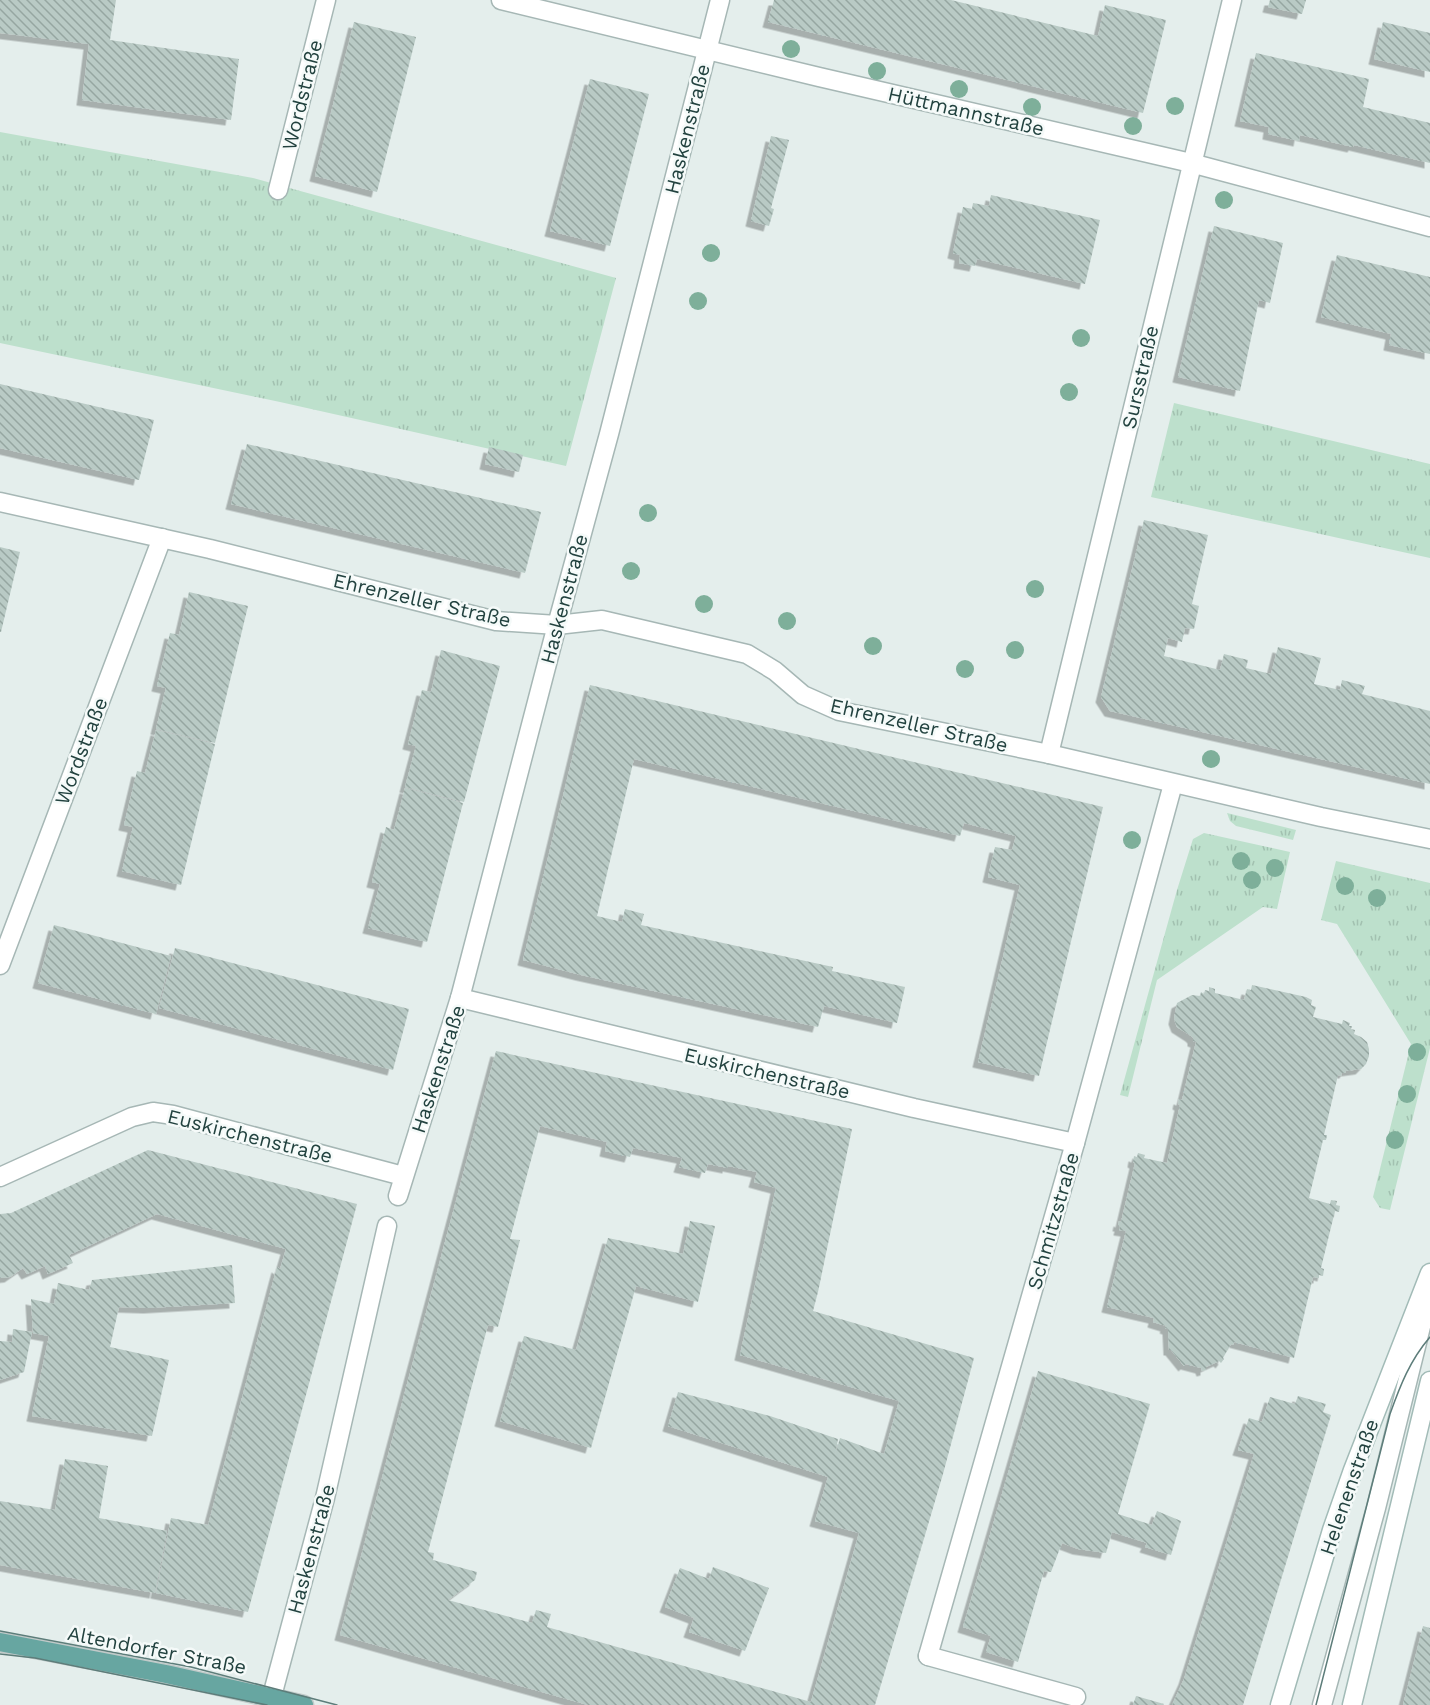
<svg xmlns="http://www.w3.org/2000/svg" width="1430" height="1705" font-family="'Work Sans',sans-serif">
<defs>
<pattern id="grass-tufts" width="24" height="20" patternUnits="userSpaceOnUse" patternTransform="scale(1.5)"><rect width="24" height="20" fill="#bde0cc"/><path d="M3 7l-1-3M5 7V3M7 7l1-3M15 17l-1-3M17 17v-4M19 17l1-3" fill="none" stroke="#a2c1b0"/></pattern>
<pattern id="building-back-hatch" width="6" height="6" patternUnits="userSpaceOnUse" patternTransform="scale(1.5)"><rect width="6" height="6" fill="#b9cac5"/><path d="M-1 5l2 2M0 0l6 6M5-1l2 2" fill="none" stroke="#96a6a1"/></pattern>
<filter id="shadow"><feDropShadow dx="-5.5" dy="5.5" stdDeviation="0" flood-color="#0004"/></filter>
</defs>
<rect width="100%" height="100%" fill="#e4eeec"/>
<g fill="url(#grass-tufts)">
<path d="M0,132L253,178L616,278L566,466L280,402L0,343Z"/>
<path d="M1174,403L1430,464V558L1151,497Z"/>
<path d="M1227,813L1296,830L1293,840L1236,826L1230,821Z"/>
<path d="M1204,833L1290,852L1277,909L1263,907L1157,980L1128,1097L1120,1095L1177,890L1193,839Z"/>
<path d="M1336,861L1430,883V1048L1390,1210L1380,1208L1373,1197L1411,1044L1337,924L1321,920Z"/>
</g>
<g fill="url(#building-back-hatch)" fill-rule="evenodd" filter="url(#shadow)">
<path d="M0,0H116L110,40L239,59L231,120L82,100L89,44L0,33Z"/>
<path d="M774,0H951L1098,36L1105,5L1166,20L1143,113L768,22Z"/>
<path d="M1270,0H1306L1302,14L1268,7Z"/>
<path d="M354,22L416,37L377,192L315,176Z"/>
<path d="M1383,22L1430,33V72L1374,59Z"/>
<path d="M1256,53L1369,79L1363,107L1430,123V163L1354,145L1353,147L1300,135L1299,141L1268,134L1269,127L1240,121Z"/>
<path d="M590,79L649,94L610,246L550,231Z"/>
<path d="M771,136L789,140L771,208L774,209L769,226L751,221Z"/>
<path d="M991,195L1100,220L1085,284L977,259L975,266L959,263L960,255L953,253L963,207L972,209L973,203L989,206Z"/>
<path d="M1214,226L1283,243L1270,303L1259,300L1240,391L1178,377Z"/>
<path d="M1337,255L1430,277V354L1389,345L1391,334L1321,317Z"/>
<path d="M0,384L154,420L139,480L0,448Z"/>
<path d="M247,444L541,512L525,573L231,504Z"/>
<path d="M489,447L523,455L519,472L485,464Z"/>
<path d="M1144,520L1208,535L1192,604L1199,606L1194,629L1185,628L1182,642L1168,638L1164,656L1220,670L1224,654L1248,660L1246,668L1271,674L1278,647L1321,658L1314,684L1340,690L1342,680L1365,686L1362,694L1430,711V784L1110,711L1101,697Z"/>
<path d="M0,547L20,552L1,632H0Z"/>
<path d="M189,592L248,606L215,743L156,729L166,688L157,686L170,633L179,635Z"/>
<path d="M441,650L500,666L464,802L405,787L416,746L408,744L422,690L431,692Z"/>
<path d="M590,685L1103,807L1039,1076L978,1062L1020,885L988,877L995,847L1012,850L1016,836L964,823L960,836L634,759L597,916L622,922L625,909L644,914L641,925L833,967L832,971L905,987L897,1023L824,1006L818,1027L581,975L523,960Z"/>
<path d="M156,730L215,744L181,885L122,871L133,827L124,825L137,771L145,773Z"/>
<path d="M405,788L463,803L427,942L368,928L380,884L372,882L386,827L394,830Z"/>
<path d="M54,925L171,956L156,1014L38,983Z"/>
<path d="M175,948L409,1009L393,1070L159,1008Z"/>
<path d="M1252,985L1306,997L1312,1000L1311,1005L1316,1007L1313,1017L1342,1024L1343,1020L1350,1023L1349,1026H1352L1351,1029L1355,1030L1354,1034L1361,1037L1367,1042L1369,1049V1056L1366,1064L1361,1069L1346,1071L1345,1073H1342L1341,1076L1338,1075L1324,1135H1327L1326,1140H1323L1309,1198L1330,1204L1331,1200L1337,1201L1336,1205L1340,1206L1339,1212L1335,1211L1321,1268L1324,1269L1323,1276L1319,1275V1278L1313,1277L1294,1358L1234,1342L1233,1345L1231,1344L1223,1358L1224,1359L1221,1363L1219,1361L1206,1367V1370L1202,1371L1201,1368L1186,1364L1184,1366L1171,1350H1169L1168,1329L1165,1328L1166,1326L1153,1322L1154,1318L1107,1307L1126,1231L1119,1230L1120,1226H1118L1119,1221L1121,1222L1135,1163L1133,1162L1134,1156L1137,1157L1138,1153L1145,1155L1144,1158L1167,1163L1180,1105L1178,1104L1179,1099L1182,1100L1196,1042L1193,1041V1038L1191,1036L1177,1027L1174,1019L1177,1003L1192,995L1200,996L1201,992L1204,994L1205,990L1209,991V987L1215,989V993L1244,1000L1247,989L1251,990Z"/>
<path d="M496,1051L852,1129L818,1292L813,1311L974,1358L943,1474L875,1705H588L340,1635ZM540,1126L607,1142L605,1151L630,1157L633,1148L682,1158L679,1167L705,1173L708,1164L728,1168V1166L757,1172L754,1182L776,1188L740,1355L899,1401L884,1454L840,1438L835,1455L838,1439L770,1416L678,1392L668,1426L828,1477L815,1521L859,1533L811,1702L547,1627L551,1614L536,1610L532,1623L448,1600L475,1580L477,1572L433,1560L434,1553L428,1552L488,1325L498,1327L520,1240L510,1239Z"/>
<path d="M148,1150L357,1204L248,1612L156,1593L171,1518L208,1525L277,1267L280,1269L286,1249L157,1214L69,1255L73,1263L48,1274L45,1266L27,1274L23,1268L10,1277L0,1278V1214L11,1213Z"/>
<path d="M690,1221L715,1226L698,1302L636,1286L591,1448L500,1421L524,1336L576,1350L608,1238L683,1254Z"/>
<path d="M232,1265L235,1303L149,1308L119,1307L110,1347L169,1360L152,1436L32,1416L49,1336L33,1333L31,1299L54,1304L58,1283L89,1290L92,1280Z"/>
<path d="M13,1329L32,1332L24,1372L0,1380V1341L12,1342Z"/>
<path d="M1038,1371L1150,1404L1118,1514L1152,1525L1157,1511L1181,1521L1171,1555L1145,1547L1147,1543L1112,1532L1106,1553L1078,1549L1062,1543L1051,1572L1044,1571L1018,1662L986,1652L991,1636L963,1627Z"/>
<path d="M1298,1396L1326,1404L1323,1412L1331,1415L1243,1705H1172L1184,1679L1254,1454L1238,1450L1249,1418L1262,1422L1270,1397L1295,1404Z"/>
<path d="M65,1459L108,1466L99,1518L167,1531L155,1593L0,1565V1501L55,1510Z"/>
<path d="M713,1567L769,1588L745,1651L689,1632L694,1618L665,1607L680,1568L709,1579Z"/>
<path d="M1423,1626L1430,1628V1705H1403Z"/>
<path d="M1136,1696L1164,1704L1163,1705H1133Z"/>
</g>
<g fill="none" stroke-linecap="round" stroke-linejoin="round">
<g stroke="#a6b7b5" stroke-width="21">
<g id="lane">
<path d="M928,1656L1076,1697"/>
<path d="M1322,1705L1376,1508L1429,1294"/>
</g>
</g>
<g stroke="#a6b7b5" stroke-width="21">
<g id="street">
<path d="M501,0L819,77L1191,163L1430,227"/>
<path d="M278,190L326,0"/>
<path d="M0,502L210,549L496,621L557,625L602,620L747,654L775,671L803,695L839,711L1049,754L1321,817L1430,839"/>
<path d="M1049,754L1232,0"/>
<path d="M0,965L162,538"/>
<path d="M460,998L914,1108L1075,1143"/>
<path d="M0,1177L132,1117L153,1112L173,1115L403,1176"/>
<path d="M398,1196L460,998L557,625L609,434L720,0"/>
<path d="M928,1656L1075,1143L1173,784"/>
<path d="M272,1696L325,1498L387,1226"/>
</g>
</g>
<g stroke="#a2bbb7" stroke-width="21">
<g id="secondary">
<path d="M1280,1705L1332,1530L1353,1470L1430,1273"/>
<path d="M1352,1705L1430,1381"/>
</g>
</g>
<g stroke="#c1cac9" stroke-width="21">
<path id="primary" d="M0,1642L166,1674L304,1705"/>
</g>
<use href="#lane" stroke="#fff" stroke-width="18"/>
<use href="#street" stroke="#fff" stroke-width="18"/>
<use href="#secondary" stroke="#fff" stroke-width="18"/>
<use href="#primary" stroke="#67a6a1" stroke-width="18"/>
<g stroke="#5d7d7a" stroke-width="1.5">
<path d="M0,1631L191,1667L337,1705"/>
<path d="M0,1654L35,1658L267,1705"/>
<path d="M1316,1705L1390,1414C1400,1386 1410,1360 1430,1337"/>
</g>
</g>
<g fill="#7eaf9a">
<circle cx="791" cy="49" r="9"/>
<circle cx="877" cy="71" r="9"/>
<circle cx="959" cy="89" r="9"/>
<circle cx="1175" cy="106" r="9"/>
<circle cx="1032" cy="107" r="9"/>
<circle cx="1133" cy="126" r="9"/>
<circle cx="1224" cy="200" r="9"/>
<circle cx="711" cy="253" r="9"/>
<circle cx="698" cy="301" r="9"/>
<circle cx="1081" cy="338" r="9"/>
<circle cx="1069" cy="392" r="9"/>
<circle cx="648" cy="513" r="9"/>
<circle cx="631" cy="571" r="9"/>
<circle cx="1035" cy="589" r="9"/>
<circle cx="704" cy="604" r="9"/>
<circle cx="787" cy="621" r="9"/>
<circle cx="873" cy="646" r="9"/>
<circle cx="1015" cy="650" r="9"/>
<circle cx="965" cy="669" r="9"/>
<circle cx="1211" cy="759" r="9"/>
<circle cx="1132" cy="840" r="9"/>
<circle cx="1241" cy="861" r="9"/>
<circle cx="1275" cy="868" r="9"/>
<circle cx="1252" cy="880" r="9"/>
<circle cx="1345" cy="886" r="9"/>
<circle cx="1377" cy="898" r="9"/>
<circle cx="1417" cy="1052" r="9"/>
<circle cx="1407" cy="1094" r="9"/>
<circle cx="1395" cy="1140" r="9"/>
</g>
<g text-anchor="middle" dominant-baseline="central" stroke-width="5" stroke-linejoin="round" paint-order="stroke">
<g font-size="20" fill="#22423f" stroke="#f5faf9">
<text transform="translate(302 95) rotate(-76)">Wordstraße</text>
<text transform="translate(966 111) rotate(13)">Hüttmannstraße</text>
<text transform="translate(687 129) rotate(-76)">Haskenstraße</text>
<text transform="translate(1140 377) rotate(-77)">Sursstraße</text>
<text transform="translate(564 599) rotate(-75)">Haskenstraße</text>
<text transform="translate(422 600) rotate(13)">Ehrenzeller Straße</text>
<text transform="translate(919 725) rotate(13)">Ehrenzeller Straße</text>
<text transform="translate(81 751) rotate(-69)">Wordstraße</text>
<text transform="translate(438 1069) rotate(-72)">Haskenstraße</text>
<text transform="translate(767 1073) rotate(13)">Euskirchenstraße</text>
<text transform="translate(250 1136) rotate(14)">Euskirchenstraße</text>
<text transform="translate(1053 1221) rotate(-74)">Schmitzstraße</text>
<text transform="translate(1349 1487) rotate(-71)">Helenenstraße</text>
<text transform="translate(311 1549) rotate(-75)">Haskenstraße</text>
<text transform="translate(157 1650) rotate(11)">Altendorfer Straße</text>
</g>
</g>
</svg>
